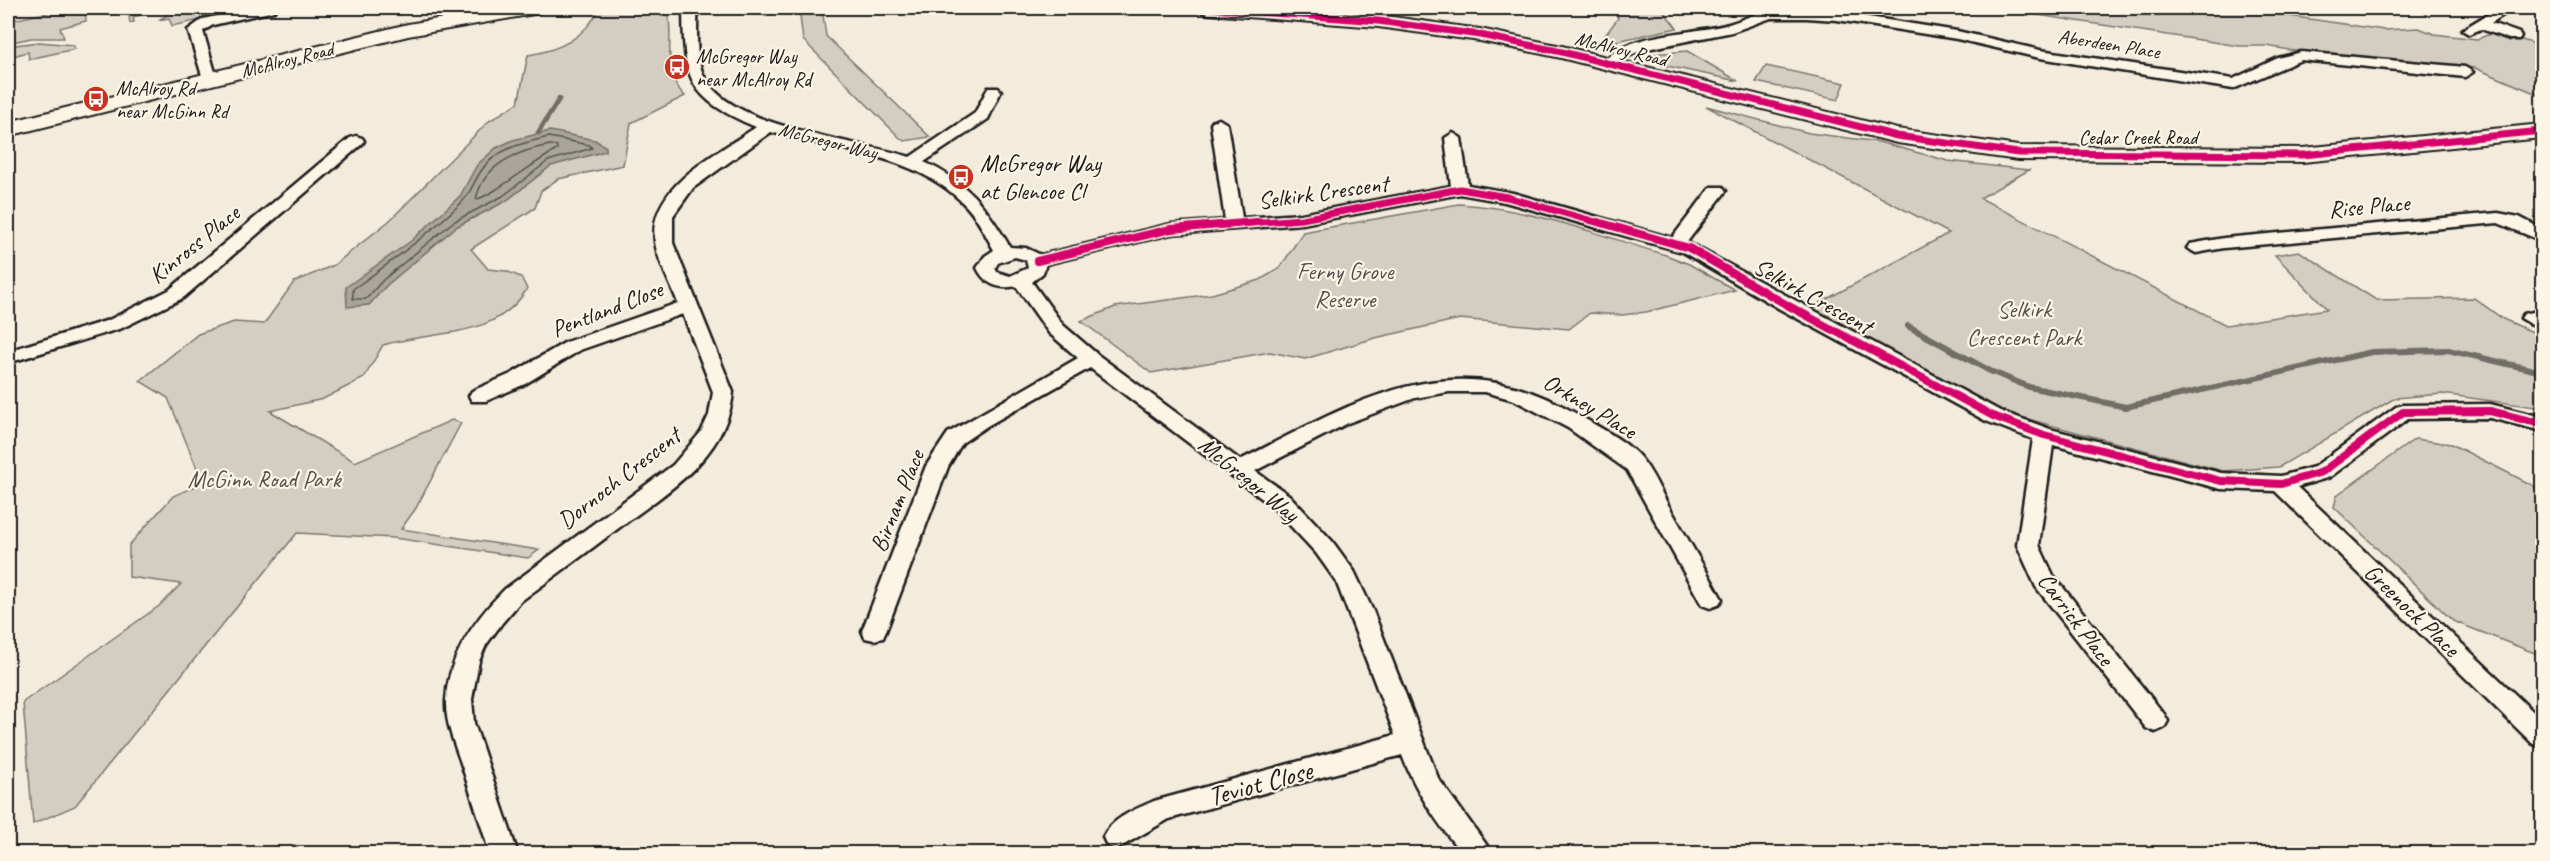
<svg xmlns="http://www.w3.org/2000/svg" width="2550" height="861" font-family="Caveat,sans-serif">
<rect width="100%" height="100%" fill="#f3ecdd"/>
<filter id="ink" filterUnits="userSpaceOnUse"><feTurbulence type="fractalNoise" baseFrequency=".0167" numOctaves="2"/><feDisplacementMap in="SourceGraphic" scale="12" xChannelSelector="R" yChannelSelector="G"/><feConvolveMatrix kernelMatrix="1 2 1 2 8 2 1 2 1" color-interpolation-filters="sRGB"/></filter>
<g filter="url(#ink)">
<g fill="#d3cec1" stroke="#78756e" stroke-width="1.5">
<path d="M69,8H89L85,9L86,21L60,28L64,38H31L8,43V21Z"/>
<path d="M113,8H256L172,26L169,18L158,20L166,16L164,9L133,17L134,22L130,23L128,10L114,13Z"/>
<path d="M600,8H667C676,37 659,71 685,96L631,123L623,165L558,179L541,191L535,208L471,249L488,269L506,271L521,277L527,289C496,340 434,330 383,345L364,378L323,399L270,411L355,462L452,420L461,423L416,508L401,529L539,550L528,558L394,538L297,533L75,806L33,824L23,702L159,606L181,584L129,577V545L173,496L203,483L168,398L140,381L198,334L234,322L264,324L294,282L334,265L389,221L489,121L518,103L528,55C561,50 584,38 600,8Z"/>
<path d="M799,8H822L826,36L930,137L904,141L899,137L803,40Z"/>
<path d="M1612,8H1661L1677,28L1598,45L1618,18Z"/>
<path d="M1763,8H1879L1863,17Z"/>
<path d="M1992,8H2234L2384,30L2419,28L2434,34L2477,39L2493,33L2505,35L2542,46V96L2475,68L2306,53L2267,46H2239Z"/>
<path d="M39,42L73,45L75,49L29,59L28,52L9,57L8,46Z"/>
<path d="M1687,51L1738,81L1662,65L1652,60L1653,54Z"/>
<path d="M1766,66L1845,83L1838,100L1756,82Z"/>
<path d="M1706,106L1809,133L1879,142L1948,161L2029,170L1980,198L2226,325L2327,309L2275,255L2299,251L2376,300L2474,298L2503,319L2542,336V408L2442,394L2395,398L2279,467L2223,471L2013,415L1985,404L1810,308L1949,233Z"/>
<path d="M1459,204C1530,208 1599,235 1666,255L1689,264L1735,290L1646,312L1622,315L1590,313L1569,329L1460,319L1375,338L1305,359L1270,352L1151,373L1081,321L1115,307L1212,294L1260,280L1280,268L1303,232Z"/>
<path d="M2415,439L2451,444L2542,490V656L2453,621L2334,507L2337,495Z"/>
</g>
<path fill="#aaa59b" stroke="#716e68" stroke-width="1.5" d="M550,131L595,140L606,147V151L551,166L506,201L456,227L387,285L369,305L347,307L346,287L411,241L460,196L477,165L496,148L513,140Z"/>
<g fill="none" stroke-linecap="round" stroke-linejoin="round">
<g stroke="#55534f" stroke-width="1.5">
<path d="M549,137L589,145L592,148L548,161L503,196L453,222L383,280L366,299H353V289C390,263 425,237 458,206C469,197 473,183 481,171C496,148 524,143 549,137Z"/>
<path d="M550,145L557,146V150C539,158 488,199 476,199C484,164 517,151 550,145Z"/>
</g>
<path stroke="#716e68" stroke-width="5" d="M538,133L559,99"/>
<path stroke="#716e68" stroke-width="6" d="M1908,326L1990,371L2029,387L2126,407L2372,352L2448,350L2542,372"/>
<g stroke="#1c1c1c" stroke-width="5">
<g id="street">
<path d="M253,8H276L274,11L213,25L203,31L217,79L209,84L204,82L188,30L203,19Z"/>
<path d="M683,8H697C698,30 694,56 704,76C730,129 857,140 910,157L975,113L988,88H998L1001,91L988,119L924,162C968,182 986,207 1010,247L1026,248L1041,255L1171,224L1225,220L1211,124L1213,121L1219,119L1227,124L1242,218L1302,214L1451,186L1445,138L1453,133L1461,138L1468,185L1513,193L1672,238L1711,187H1723L1726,191L1687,242L2000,411L2050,429L2221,473L2281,476L2314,467L2396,407L2403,405L2490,404L2542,417V431L2490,418L2408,419L2330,477L2297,487L2542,720V747L2533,744L2275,491L2221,489L2053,445L2039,545L2053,575L2164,714L2168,721L2164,728L2155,732L2146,728L2036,587L2017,545L2033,439L1986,421L1780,309L1683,252L1505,202L1460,194L1302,224L1171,234L1046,264L1043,273L1032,282L1063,325L1098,355L1240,460C1358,401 1452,338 1580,416C1600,428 1629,442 1643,461C1654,475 1661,493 1670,508C1687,538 1705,568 1722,599L1718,605L1710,608L1702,605L1627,470L1568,428L1514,400L1485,392H1449L1415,398L1348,423L1255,471L1289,495L1332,541L1354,571L1373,611L1438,778L1493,854H1462C1437,822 1416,793 1402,755L1169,819L1117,849L1107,846L1103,837C1112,818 1136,809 1154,801L1395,735L1336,581L1316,553L1273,507L1090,368L987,426L962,443L948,467L886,631L883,638L874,640L865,638L862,631L926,466L948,433L1078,358L1049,333L1016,286C998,290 985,284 977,268L985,256L994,250C986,236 979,220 967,207C918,153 836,151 771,132L693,188L673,216V243L733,392C727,458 664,494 616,530C585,554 553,577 521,601L502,623L486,645L479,661L472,699L474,723L518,854H490C481,824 471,795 462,766C455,745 445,723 446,700C448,656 475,619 505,589L673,465L701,432L709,415L713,392L683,314L580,350L525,384L486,401H472L469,396L472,391L511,374L566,342L678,303C671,284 658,262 655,242C647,186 718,154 756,127C687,98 684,79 683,8ZM1015,257L1026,260L1028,268L1010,276L997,272L995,268L998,263Z"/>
<path d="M2498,8H2514L2491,23L2519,33L2521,36L2519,39H2509L2481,29L2469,34L2462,30Z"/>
<path d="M1769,10L1837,12L1957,31L2040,50L2233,79L2278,58L2301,52L2465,67L2473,72L2465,77L2301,60L2233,89L2040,58L1957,39L1837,20L1806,18H1771L1732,32L1642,50L1622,59L1614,67H1604L1602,64C1626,31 1692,35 1729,24C1743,20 1755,13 1769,10Z"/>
<path d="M356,136L362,138L364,141L362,144L183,298L122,328L8,363V351L109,320L169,290L350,138Z"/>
<path d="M2498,213L2519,217L2542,229V241L2498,223L2224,248L2196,253L2187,248L2190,244L2224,238Z"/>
<path d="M2542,310V322L2531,324L2521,318L2524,314Z"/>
</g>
</g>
<g stroke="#1c1c1c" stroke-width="4">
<g id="secondary">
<path d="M502,8H544L541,12L534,14L408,36L8,136V122L408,24Z"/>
<path d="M1198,8H1281L1378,15L1480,29L1562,46L1897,129L2018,146L2303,148L2542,124V138L2303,162L2018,160L1897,143L1561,58L1480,41L1378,27L1208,14L1201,12Z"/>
</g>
</g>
<use href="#street" fill="#fcf5e5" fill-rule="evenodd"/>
<use href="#secondary" fill="#fcf5e5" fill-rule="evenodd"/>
<g stroke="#fcf5e5" stroke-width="10">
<g id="cycleway-far1">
<path d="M1208,8L1378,21L1480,35L1562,52L1897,136L2018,153L2303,155L2542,131"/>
<path d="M1237,224L1302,219L1460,189L1507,197L1603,224"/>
</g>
</g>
<g stroke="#fcf5e5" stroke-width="12">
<g id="cycleway">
<path d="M1598,222L1689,248L1787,305L1993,416L2044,435L2221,481L2281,484L2322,472L2403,412L2490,411L2542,424"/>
<path d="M1037,261L1171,229L1257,222"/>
</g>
</g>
<use href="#cycleway-far1" stroke="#d6006c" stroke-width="7"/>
<use href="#cycleway" stroke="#d6006c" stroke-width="8"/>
</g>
</g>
<defs>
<g id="bus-disc" transform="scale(1.35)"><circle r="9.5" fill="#c8321e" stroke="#fcf5e5"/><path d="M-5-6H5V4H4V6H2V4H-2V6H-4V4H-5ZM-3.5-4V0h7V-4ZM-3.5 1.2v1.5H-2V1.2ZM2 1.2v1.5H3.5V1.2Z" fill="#fff"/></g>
</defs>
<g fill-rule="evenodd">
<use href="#bus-disc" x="677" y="67"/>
<use href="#bus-disc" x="96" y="99"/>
<use href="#bus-disc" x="961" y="177"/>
</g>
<g text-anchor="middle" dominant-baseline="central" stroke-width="4.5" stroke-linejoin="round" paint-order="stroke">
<g font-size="20" fill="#1c1c1c" stroke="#fcf5e5">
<text transform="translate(2109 44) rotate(9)">Aberdeen Place</text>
<text transform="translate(1621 49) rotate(14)">McAlroy Road</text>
<text transform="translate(287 60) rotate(-14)">McAlroy Road</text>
<text x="2138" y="137">Cedar Creek Road</text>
<text transform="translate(828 141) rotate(14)">McGregor Way</text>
</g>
<g font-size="20" fill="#1c1c1c" stroke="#fcf5e5" text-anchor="start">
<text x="696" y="56">McGregor Way<tspan x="696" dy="23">near McAlroy Rd</tspan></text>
<text x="116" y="88">McAlroy Rd<tspan x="116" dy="23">near McGinn Rd</tspan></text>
</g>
<g font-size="24" fill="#1c1c1c" stroke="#fcf5e5" text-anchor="start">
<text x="980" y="163">McGregor Way<tspan x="980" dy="28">at Glencoe Cl</tspan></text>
</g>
<g font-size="24" fill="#1c1c1c" stroke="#fcf5e5">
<text transform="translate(1323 192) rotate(-8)">Selkirk Crescent</text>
<text transform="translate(2369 206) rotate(-5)">Rise Place</text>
<text transform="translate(194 244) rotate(-39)">Kinross Place</text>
<text transform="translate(1813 296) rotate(29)">Selkirk Crescent</text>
<text transform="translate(607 309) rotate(-21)">Pentland Close</text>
<text transform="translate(1590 406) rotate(31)">Orkney Place</text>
<text transform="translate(619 478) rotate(-38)">Dornoch Crescent</text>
<text transform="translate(1249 479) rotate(39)">McGregor Way</text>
<text transform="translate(897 501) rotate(-68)">Birnam Place</text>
<text transform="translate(2412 610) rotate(44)">Greenock Place</text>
<text transform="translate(2076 619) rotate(53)">Carrick Place</text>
</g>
<g font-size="24" fill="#53514e" stroke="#fcf5e5">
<text x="1345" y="271">Ferny Grove<tspan x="1345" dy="28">Reserve</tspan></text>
<text x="2024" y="309">Selkirk<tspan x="2024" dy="28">Crescent Park</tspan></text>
<text x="264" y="479">McGinn Road Park</text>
</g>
<g font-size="28" fill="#1c1c1c" stroke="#fcf5e5">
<text transform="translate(1260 783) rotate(-15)">Teviot Close</text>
</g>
</g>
<rect width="2550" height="861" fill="none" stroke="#fcf5e5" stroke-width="30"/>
<rect x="15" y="15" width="2520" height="831" fill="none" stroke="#1c1c1c" stroke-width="2" filter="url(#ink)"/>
</svg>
